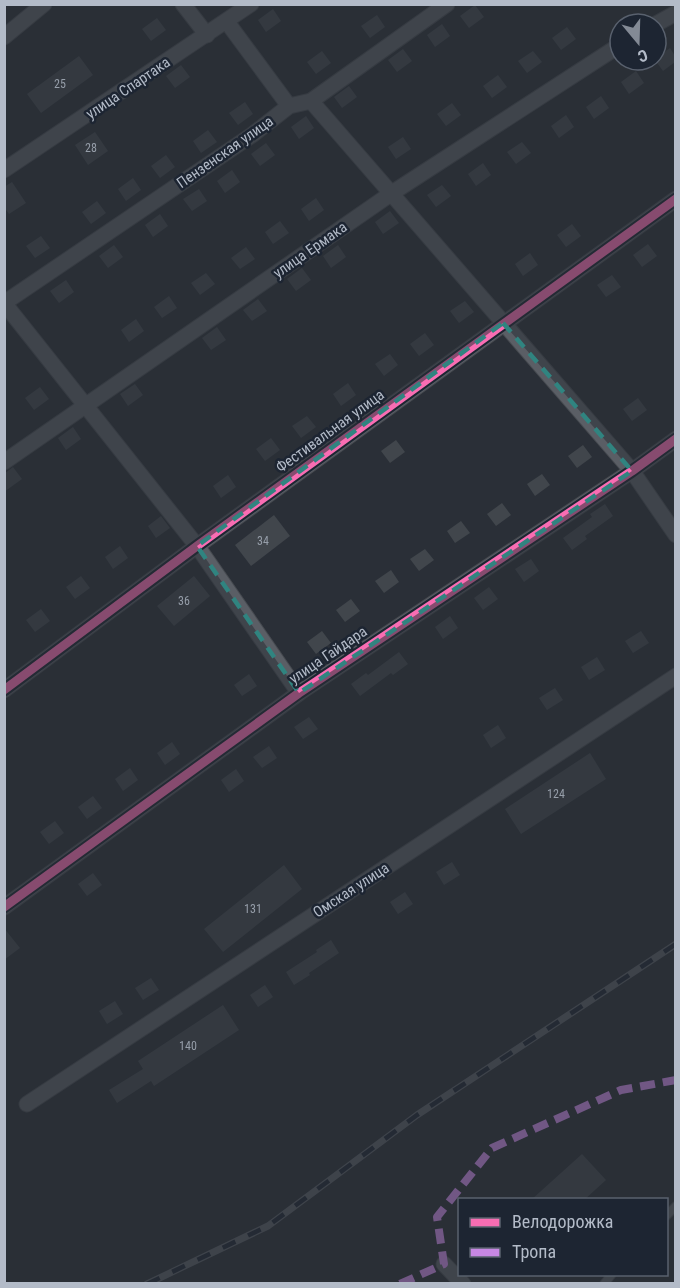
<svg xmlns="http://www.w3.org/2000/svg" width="680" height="1288" font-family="'Roboto Condensed',sans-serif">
<rect width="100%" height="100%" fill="#2a2f37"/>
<g fill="#41464c">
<path d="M475,5L484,17L469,28L460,16Z"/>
<path d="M273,9L281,21L266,32L258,20Z"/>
<path d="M377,15L385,27L370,38L361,26Z"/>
<path d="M157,18L166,30L151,41L142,29Z"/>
<path d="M442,24L450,36L435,47L427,35Z"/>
<path d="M567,27L576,39L561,50L552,38Z"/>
<path d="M670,48L675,56V62L663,71L655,60L656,58Z"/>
<path d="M403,49L412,61L397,72L388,60Z"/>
<path d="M322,51L331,63L316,74L307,62Z"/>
<path d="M533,51L542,62L527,73L518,61Z"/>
<path d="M79,56L93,75L41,113L27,94Z"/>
<path d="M181,65L190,77L175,88L166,76Z"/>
<path d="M636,71L644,83L629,94L621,82Z"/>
<path d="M498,75L507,87L492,98L483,86Z"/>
<path d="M349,86L357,97L342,108L334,97Z"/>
<path d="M601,96L609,108L594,119L586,107Z"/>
<path d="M245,102L253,114L238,125L229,113Z"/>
<path d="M452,103L461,115L446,126L437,114Z"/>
<path d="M566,115L574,127L559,138L551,126Z"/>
<path d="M306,116L314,128L299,139L291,127Z"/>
<path d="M208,130L217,142L201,153L193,141Z"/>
<path d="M95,132L108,151L88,165L75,145Z"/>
<path d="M403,137L411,149L396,159L388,147Z"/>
<path d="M522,142L531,153L516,164L507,152Z"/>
<path d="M266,143L275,155L260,166L251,154Z"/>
<path d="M166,155L175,167L160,178L151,166Z"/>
<path d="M483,163L491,175L476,186L468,174Z"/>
<path d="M232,170L240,182L225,193L217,181Z"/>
<path d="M133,178L141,190L126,201L118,189Z"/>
<path d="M12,182L26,203L9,214L4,207V187Z"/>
<path d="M442,185L451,196L436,207L427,195Z"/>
<path d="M199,189L207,201L192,211L183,199Z"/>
<path d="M316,198L324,210L309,221L301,209Z"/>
<path d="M97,201L106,213L91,224L82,212Z"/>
<path d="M390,211L399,223L383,234L375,222Z"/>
<path d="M160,214L168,226L153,237L145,225Z"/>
<path d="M280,221L289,233L273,244L265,232Z"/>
<path d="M572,224L581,236L566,247L557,235Z"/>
<path d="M41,236L50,248L35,258L26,246Z"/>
<path d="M648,244L657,256L642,267L633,255Z"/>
<path d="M114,245L123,257L108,268L99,256Z"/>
<path d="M338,245L346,257L331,268L323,256Z"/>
<path d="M246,247L255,259L240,269L231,258Z"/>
<path d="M530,253L538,265L523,276L515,264Z"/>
<path d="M302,268L311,280L296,291L287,279Z"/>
<path d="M206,273L215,284L200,295L191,283Z"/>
<path d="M612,275L621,287L606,297L597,285Z"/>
<path d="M66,280L74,292L59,303L50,291Z"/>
<path d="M169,296L177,308L162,318L154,307Z"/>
<path d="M258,299L267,311L252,321L243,310Z"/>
<path d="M465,301L474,312L459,323L450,311Z"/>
<path d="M136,319L144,331L129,342L121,330Z"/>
<path d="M217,327L226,340L211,350L202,338Z"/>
<path d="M425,333L434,345L419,356L410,344Z"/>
<path d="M390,354L398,365L384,376L375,364Z"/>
<path d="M348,383L356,395L341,406L333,394Z"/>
<path d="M135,384L143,395L128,406L120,394Z"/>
<path d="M40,387L49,399L34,410L25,398Z"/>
<path d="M638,398L647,410L632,421L623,409Z"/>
<path d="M307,416L316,427L301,438L292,426Z"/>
<path d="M73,427L81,439L66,450L58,438Z"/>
<path d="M271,438L280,450L265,461L256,449Z"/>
<path d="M396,440L405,452L390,463L381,451Z"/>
<path d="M583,445L592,457L577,468L568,456Z"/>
<path d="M13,467L22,479L4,492V474Z"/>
<path d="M542,474L550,485L535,496L527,484Z"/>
<path d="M228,475L236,487L221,498L213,486Z"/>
<path d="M502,503L511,515L496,526L487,514Z"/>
<path d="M605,504L613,516L585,536L587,539L572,550L563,538L592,517L590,514Z"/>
<path d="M274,515L290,536L251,566L235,545Z"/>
<path d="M161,516L170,528L156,538L148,526Z"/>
<path d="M461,521L470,533L455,543L447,531Z"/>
<path d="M120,546L128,558L113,569L105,557Z"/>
<path d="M425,549L434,560L419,571L410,559Z"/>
<path d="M531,559L539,571L524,582L515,569Z"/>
<path d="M391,570L399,582L384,593L375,581Z"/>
<path d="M81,576L90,588L75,599L66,587Z"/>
<path d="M194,576L210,596L174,626L157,606Z"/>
<path d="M489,587L498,599L483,610L474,598Z"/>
<path d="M351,599L360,611L345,622L336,610Z"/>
<path d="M41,609L50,621L35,632L26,620Z"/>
<path d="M450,616L458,628L443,639L435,627Z"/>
<path d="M322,631L331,643L316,654L307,642Z"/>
<path d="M641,631L649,643L633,653L625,641Z"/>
<path d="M399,652L408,664L393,675L391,673L360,696L351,684L366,673L368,675Z"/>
<path d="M597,657L605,670L589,680L581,667Z"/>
<path d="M249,674L257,686L242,696L234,685Z"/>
<path d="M555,688L563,700L547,710L539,698Z"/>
<path d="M309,717L318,729L303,739L294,727Z"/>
<path d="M498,725L506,738L491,748L483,735Z"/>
<path d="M172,742L180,754L165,765L157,753Z"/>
<path d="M269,746L277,758L262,768L253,757Z"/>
<path d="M590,753L606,779L521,834L505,809Z"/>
<path d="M130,768L138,780L123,791L115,779Z"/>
<path d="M236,769L244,781L229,792L221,780Z"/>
<path d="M93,796L102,808L87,819L78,807Z"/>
<path d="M55,821L64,833L49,844L40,832Z"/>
<path d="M452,862L460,875L444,885L436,872Z"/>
<path d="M284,865L302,889L223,952L204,929Z"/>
<path d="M93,873L102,885L87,896L78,884Z"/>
<path d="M405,892L413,904L398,914L390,902Z"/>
<path d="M4,928L20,948L4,960Z"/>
<path d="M331,940L339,953L309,973L310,975L294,985L286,972L317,952L316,950Z"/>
<path d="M151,978L159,990L143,1000L135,988Z"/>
<path d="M265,985L273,997L258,1007L250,995Z"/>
<path d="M115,1001L123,1014L107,1024L99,1011Z"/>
<path d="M223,1005L239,1030L154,1086L151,1081L117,1103L109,1090L143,1069L138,1061Z"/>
<path d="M582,1154L606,1180L584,1200H531Z"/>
</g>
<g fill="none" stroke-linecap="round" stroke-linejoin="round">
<g stroke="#464a50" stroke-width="10">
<g id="service">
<path d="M666,1216L676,1206"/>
<path d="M604,1284L612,1274"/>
</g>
</g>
<g stroke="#464a50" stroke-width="17">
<g id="minor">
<path d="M183,4L207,35"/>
<path d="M227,22L289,106"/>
<path d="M656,24L676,13"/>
<path d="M4,37L44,4"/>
<path d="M311,101L632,471L676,535"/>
<path d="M4,170L251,4"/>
<path d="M4,303L252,135L289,106L311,101L447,4"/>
<path d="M4,303L197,546L299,693"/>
<path d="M4,462L392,193L620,45"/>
<path d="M4,690L197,546L676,199"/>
<path d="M4,907L299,693L632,471L676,439"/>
<path d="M27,1104L676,676"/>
<path d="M444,1264L463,1284"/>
</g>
</g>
<use href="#service" stroke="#5a5e65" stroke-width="8"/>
<use href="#minor" stroke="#5a5e65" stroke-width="15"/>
<g stroke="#585c63" stroke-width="7">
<path id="rail" d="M147,1284L268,1226L417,1115L676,944"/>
</g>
<use href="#rail" stroke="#1d2532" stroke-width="4.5" stroke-dasharray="14" stroke-linecap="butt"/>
<path stroke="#c787e3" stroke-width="8" stroke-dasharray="15 8" stroke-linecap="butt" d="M400,1284L444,1264L437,1217L492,1148L621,1090L676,1080"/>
<g stroke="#1d2532" stroke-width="13">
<g id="cycleway">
<path d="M4,690L197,546L676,199"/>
<path d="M4,907L299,693L632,471L676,439"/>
</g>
</g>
<use href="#cycleway" stroke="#f96db3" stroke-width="9"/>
</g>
<path d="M0 0H680V1288H0ZM503,323L632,471L299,693L197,546Z" fill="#2a2f37" fill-opacity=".55" fill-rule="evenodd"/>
<path fill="none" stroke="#308480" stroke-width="4.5" stroke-dasharray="12 8" stroke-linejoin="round" d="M503,323L632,471L299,693L197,546Z"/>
<g text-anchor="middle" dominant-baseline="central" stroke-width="5" stroke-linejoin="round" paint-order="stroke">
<g font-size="12" fill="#969ea9">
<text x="60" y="84">25</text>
<text x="91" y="148">28</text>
<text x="263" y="541">34</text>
<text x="184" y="601">36</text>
<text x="556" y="794">124</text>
<text x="253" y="909">131</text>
<text x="188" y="1046">140</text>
</g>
<g font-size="15" fill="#b3bbc8" stroke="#1d2532">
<text transform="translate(128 88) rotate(-34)">улица Спартака</text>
<text transform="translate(225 152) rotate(-35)">Пензенская улица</text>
<text transform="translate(310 250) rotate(-35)">улица Ермака</text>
<text transform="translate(330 431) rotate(-36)">Фестивальная улица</text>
<text transform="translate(328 655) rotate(-34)">улица Гайдара</text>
<text transform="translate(351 890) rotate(-33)">Омская улица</text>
</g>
</g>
<rect width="680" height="1288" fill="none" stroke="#b3bbc8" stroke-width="12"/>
<rect x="458" y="1198" width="210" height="78" fill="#1d2532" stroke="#59616e" stroke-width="1.5"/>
<rect x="470" y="1218" width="30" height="9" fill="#f96db3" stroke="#59616e" stroke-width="1.5"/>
<text x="512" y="1228" font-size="18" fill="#b3bbc8">Велодорожка</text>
<rect x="470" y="1248" width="30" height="9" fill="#c787e3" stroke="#59616e" stroke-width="1.5"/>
<text x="512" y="1258" font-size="18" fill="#b3bbc8">Тропа</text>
<g transform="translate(638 42) rotate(161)"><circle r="28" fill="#1d2532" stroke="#59616e" stroke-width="1.5"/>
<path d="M0-4.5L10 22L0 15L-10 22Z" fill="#838a95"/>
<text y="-9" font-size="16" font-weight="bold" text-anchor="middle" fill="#b3bbc8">С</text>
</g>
</svg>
